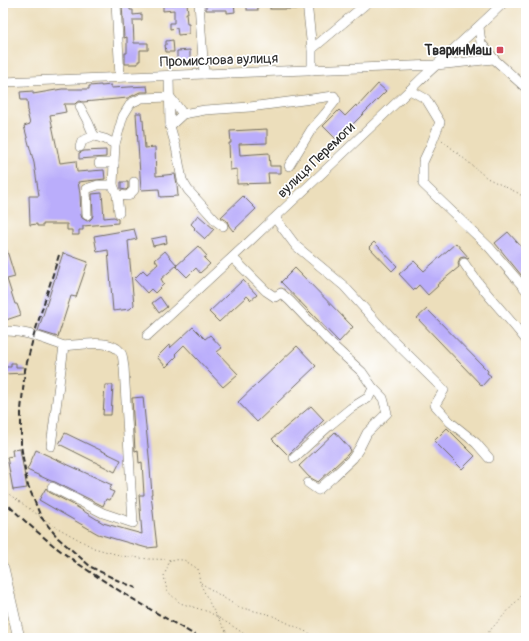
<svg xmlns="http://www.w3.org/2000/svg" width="529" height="641" font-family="Pangolin,sans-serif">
<rect width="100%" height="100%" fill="#fff"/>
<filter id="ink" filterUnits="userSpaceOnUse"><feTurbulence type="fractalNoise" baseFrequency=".025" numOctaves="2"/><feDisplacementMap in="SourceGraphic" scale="8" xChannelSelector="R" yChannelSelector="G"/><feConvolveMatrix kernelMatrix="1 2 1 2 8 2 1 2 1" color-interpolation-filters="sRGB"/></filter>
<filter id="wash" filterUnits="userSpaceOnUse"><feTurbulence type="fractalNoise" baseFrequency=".012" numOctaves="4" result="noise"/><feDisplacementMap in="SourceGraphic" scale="16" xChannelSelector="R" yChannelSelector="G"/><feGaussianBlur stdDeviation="0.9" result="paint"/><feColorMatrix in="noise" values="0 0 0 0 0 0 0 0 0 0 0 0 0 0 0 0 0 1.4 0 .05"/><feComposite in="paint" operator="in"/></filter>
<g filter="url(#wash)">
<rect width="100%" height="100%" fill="#ecdebb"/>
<g id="blocks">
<g fill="#baadfb">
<path d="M130,3V10H133V15L142,14V20H133L134,43H148V50H140V61H138V64H125V53H127V37L124,38L122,4Z"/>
<path d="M206,3H234L235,12L227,13V10H206Z"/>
<rect x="247" y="3" width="11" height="7"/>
<rect x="270" y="3" width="31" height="6"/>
<path d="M187,4L188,13H186L187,24H189V34L178,35L177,28L170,29V23H174V10L163,11V5Z"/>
<path d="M173,40L174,52H166L165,45H166V41Z"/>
<path d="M190,50V62H177V51Z"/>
<path d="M378,84L386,91L337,140L323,126L339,110L345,116L356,105L357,107Z"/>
<path d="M101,85V86L111,85V88L147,86L148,92H140L128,98L83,102L80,101L77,102L75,104H64L66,112L50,115L60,163L76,161L77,172L104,170L105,179L78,182L80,194L81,215L82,218L87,221L90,220L92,218L93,215L92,194L102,193L104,218L114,217L118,219V223L83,226V230H79V235H72V230H67V224H43V226H37V224L30,225L29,196H39L34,163L24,126L30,124L27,112L28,111L27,100H21L20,92L33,91V94L62,89H89V86Z"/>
<path d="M136,113H141L142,120H143L145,148L155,147L156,176L175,174L177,184L178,196L160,197L159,189L141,190Z"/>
<path d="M267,129V143L239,144L240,155L269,153L270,166H281V173H268L269,183L237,184V169L230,170L229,143H231L230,131Z"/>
<path d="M106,150V157L79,159V153L84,151Z"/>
<path d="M121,182H128V188L126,190L121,189Z"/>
<path d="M243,196L256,209L233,231L229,226L227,221L221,217Z"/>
<path d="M198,215L214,229L205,239L194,229L195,228L191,224Z"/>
<path d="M134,229L137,239L128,241L134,305L130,309L113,311L108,250L97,252L94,236Z"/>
<path d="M508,232L526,252V281L495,243Z"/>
<path d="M166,236L167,243L153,246L151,239Z"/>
<path d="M3,241H4L15,277L7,279L15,304H17L21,315L6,320L3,312Z"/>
<path d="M374,242L397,266L392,271L369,247Z"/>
<path d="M456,243L469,258L468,259L464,257L460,258L458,263L459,267L437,285L438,286L428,295L419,285L414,290L399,274L414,261L424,271Z"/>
<path d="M198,246L207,256L204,258L210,264L200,273L196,268L187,277L176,266Z"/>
<path d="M165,251L177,265L161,279L164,284L155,293L151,289L147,293L134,279L143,270L147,274L158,264L155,260Z"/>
<path d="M63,253L88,262L76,297L71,296L58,337L38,331Z"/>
<path d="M295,268L353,327L339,342L281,282Z"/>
<path d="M243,280L257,295L251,300L247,296L219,322L209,312Z"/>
<path d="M160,297L167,307L159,313L152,303Z"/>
<path d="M427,309L488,371L487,373L491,376L482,386L417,318Z"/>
<path d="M193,327L205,339L210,335L222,348L217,352L238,374L223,387L184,345L175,354L177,356L166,367L157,357L169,345L170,348Z"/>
<path d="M297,346L316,366L257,422L238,402Z"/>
<path d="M11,363H16V367H24L25,373L3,374V367H11Z"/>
<path d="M105,385H113L111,415H103Z"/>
<path d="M143,397L149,456L152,494H151L157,547L147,548L129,543L98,534L39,500L46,488L49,492L72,504L103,523L131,531L142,534L139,495H144L142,462L139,463L138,450L135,451L132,398Z"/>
<path d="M311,406L324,420L288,455L272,439Z"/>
<path d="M447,428L475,456L462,469L434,441Z"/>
<path d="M335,432L351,450L348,454L318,482L309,477L299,466Z"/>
<path d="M65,433L121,460L115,472L59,444Z"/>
<path d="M20,449L27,488L13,490L7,457L13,456L12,450Z"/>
<path d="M36,450L112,485L109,490L114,492L110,500L106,499L103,506L55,482L51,481L27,470Z"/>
</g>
</g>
</g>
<g filter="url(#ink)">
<use href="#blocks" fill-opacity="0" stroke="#6f6a5d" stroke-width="1"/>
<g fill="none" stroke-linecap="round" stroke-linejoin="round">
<g stroke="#6f6a5d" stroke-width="10">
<g id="minor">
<path d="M116,3L120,77"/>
<path d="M199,3L204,74"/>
<path d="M307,3L312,49V70"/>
<path d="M479,27L481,43L494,59"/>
<path d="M312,49L367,3"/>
<path d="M169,76L170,126L176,147L182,180L188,190L216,221L223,226"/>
<path d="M3,82L436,65L494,59L526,88"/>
<path d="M410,90L426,99L440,122L431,145L423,162V184L489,247L526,290"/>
<path d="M80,107L88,122L94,136"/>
<path d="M170,126L183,114L205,110L250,107L334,96L336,100L325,114L311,130L289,166"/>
<path d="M80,147L82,141L94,136L105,139L115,144"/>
<path d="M99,163H114"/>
<path d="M117,195L128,196L134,190V182"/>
<path d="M119,213L117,195L113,185L114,163L115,144L123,116L131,103L142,98L170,97L183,114"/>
<path d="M87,215L86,189L98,185H113"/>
<path d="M275,218L296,246L344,286L391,338L444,390L435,405L450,422L476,443L489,458"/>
<path d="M233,258L266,291L275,297L281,293L290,301L329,342L362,372L373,388L383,398L387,413L367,433L360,447L353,458L334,476L318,490L308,483"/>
<path d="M464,263C482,291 506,314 526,340"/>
<path d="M3,331C24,330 44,339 64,346L51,446"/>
<path d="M147,336C238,253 328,168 417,83C445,56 475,31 503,3"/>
<path d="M294,458L329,426L351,408L369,397L373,388"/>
<path d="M52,487L103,513L133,523L124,367C123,363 123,358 122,355C115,337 79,345 64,346"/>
</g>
</g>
<g stroke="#6f6a5d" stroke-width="12">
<path id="major" d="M3,568L19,638"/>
</g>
<g stroke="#6f6a5d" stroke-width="1" stroke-dasharray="1 3" stroke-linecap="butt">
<path d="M442,140L487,178L518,193L526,199"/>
<path d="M3,438L4,444L3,445"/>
<path d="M3,490L41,517L56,527L94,548L122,556L149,559L184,560L198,569L200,583L211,606L230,638"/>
<path d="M170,560L164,576L167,591L180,603L209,612L234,627L250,638"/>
<path d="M201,583L238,607L271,615L319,638"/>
<path d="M483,638L526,591"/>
</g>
<use href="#minor" stroke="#fff" stroke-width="9"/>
<use href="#major" stroke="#fff" stroke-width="11"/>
<g stroke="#2b2b2b" stroke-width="2" stroke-dasharray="6 3" stroke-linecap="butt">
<path d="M59,255L34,335L25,370L21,410V445L27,483L41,517L58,538L90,566"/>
<path d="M3,500C19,516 36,531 53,545C99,581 150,609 200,638"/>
<path d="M91,567L117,580L136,588"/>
</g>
</g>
</g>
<rect fill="#d1495b" stroke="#fff" stroke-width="1.5" x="496" y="46" width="8" height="8" rx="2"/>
<g text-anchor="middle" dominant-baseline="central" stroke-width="3.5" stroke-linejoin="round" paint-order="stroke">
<g font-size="14" font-weight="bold" fill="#2b2b2b" stroke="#fff" text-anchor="end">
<text x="492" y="50">ТваринМаш</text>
</g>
<g font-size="14" fill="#2b2b2b" stroke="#fff">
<text transform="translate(219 60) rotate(-2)">Промислова вулиця</text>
<text transform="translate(316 160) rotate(-44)">вулиця Перемоги</text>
</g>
</g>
<rect width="529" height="641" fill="none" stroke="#fff" stroke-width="16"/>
</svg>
